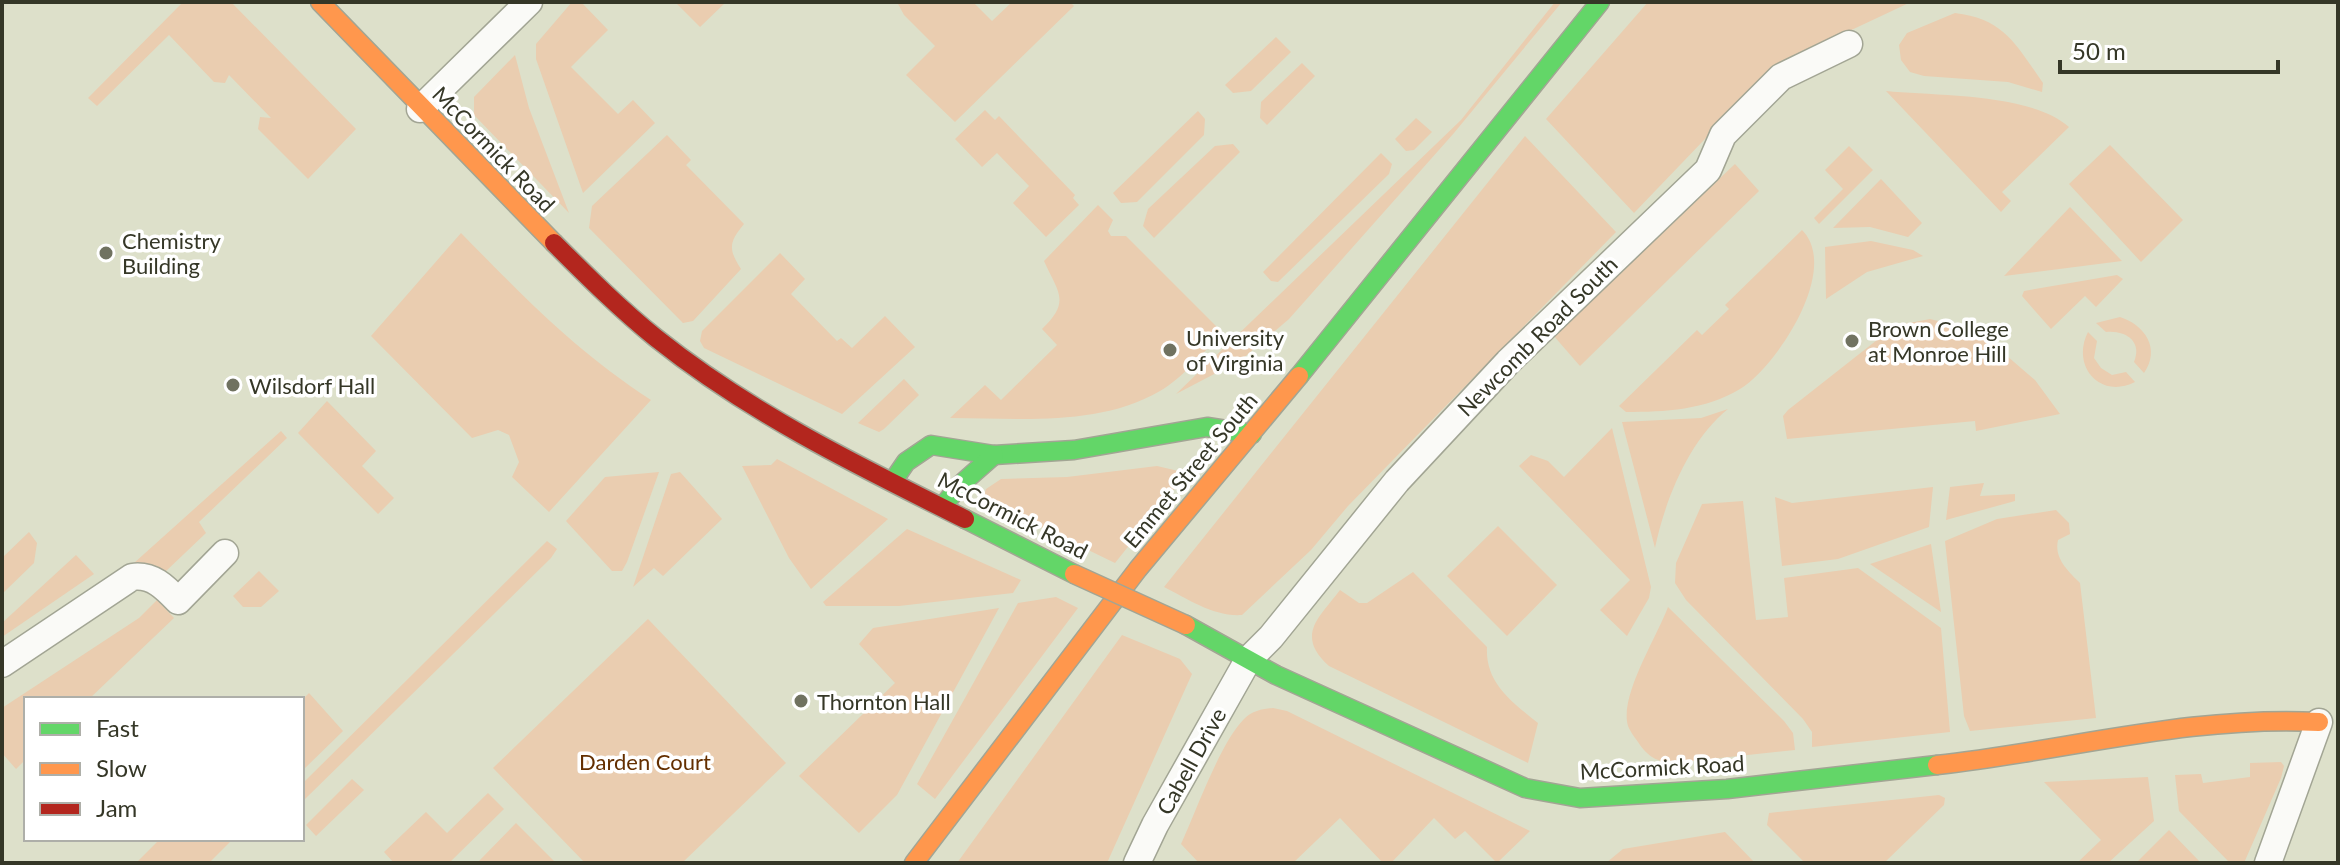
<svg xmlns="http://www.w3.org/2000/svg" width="2340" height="865" font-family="Lato,sans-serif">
<rect width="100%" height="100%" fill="#dde0ca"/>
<g fill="#eacdb0">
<path d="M183,2H231L356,129L308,179L258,129L260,117L271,118L229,75L225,83L214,82L169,35L97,106L88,98Z"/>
<path d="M572,2H581L608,30L571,67L618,114L633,100L655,123L583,193L536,59V44Z"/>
<path d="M675,2H726L700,27Z"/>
<path d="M897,2H973L992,21L1012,2H1070L1074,6L955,122L906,75L935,46L904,15Z"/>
<path d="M1555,2H1562L1454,133L1289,319L1241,360L1176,394L1461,120Z"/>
<path d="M1648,2H1911L1775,66L1634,213L1546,119Z"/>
<path d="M1955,13C2005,19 2016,45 2043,83L2042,92L2008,82L1924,76L1910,72L1901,60L1899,45L1907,33Z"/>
<path d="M1276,37L1291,52L1251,91L1233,93L1225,85Z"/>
<path d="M515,55L529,108L569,213L474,115V97Z"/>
<path d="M1302,63L1315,76L1267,125L1260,118L1261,102Z"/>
<path d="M1886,91C1936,96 2031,93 2069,127L2002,192L2011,201L2001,212Z"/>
<path d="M985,110L995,120L999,116L1075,195L1073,198L1079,205L1046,237L1013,203L1029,186L997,153L982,167L955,139Z"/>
<path d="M1198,111L1205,119L1204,135L1137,202L1121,203L1113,193Z"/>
<path d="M1416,118L1432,132L1414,150L1406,151L1395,139Z"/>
<path d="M667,135L691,160L686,165L744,224C729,242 728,249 741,269L693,321L683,323L589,228L592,206Z"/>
<path d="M1525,136L1616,232L1348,506L1311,550L1242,615C1214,617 1188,599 1164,587Z"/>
<path d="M1233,144L1240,152L1154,238L1143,226L1148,209L1215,146Z"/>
<path d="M2110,145L2183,220L2141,262L2069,184Z"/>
<path d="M1849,146L1873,170L1819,224L1814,218L1843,189L1825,170Z"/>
<path d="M1381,153L1392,164L1389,174L1278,282L1271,281L1263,272Z"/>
<path d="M1735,164L1759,191L1580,366L1553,335Z"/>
<path d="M1881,179L1922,223L1908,237L1870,227L1833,228Z"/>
<path d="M1098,205L1113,220L1108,231L1111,236H1126L1223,333C1204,351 1183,378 1160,391C1098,427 1019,418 950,418L985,385L1001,400L1057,345L1042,329C1072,301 1057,291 1044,261Z"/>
<path d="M2070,207L2122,261L2004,276Z"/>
<path d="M1802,230C1841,269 1777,366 1740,389C1705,410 1665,412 1626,412L1619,406L1697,330L1702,335L1729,309L1725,305Z"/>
<path d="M461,233C525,298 574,350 651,400L549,512L512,477L519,462L509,435L498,430L472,438L371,336Z"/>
<path d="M1871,241L1913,250L1923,256L1867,272L1826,299L1825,247Z"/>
<path d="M780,253L805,279L791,294L837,341L841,338L852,348L885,316L915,347L842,414L704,348L700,341L702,331Z"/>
<path d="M2117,275L2123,279L2096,307L2085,296L2051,329L2022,296L2024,291Z"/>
<path d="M2120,317C2145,325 2161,349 2144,373L2134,362C2143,341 2125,330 2106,332L2096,323Z"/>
<path d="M1930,319L1978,331L2035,380L2060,414L1976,431L1975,421L1787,439L1783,416L1788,410L1877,340L1899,325Z"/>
<path d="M2088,332L2097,341L2094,358L2101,368L2112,375L2126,372L2135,382C2099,400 2071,365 2088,332Z"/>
<path d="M904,379L919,395L884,429L879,432L858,423Z"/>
<path d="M327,401L376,451L362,466L394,498L378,514L298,433Z"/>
<path d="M1728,409C1689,440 1665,500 1655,548L1622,422L1701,418Z"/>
<path d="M1612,428L1651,587L1649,598L1627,636L1600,610L1630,580L1519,466L1531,455L1548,461L1564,477Z"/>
<path d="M281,431L287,438L199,522L206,533L164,573L134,563Z"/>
<path d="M777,459L888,519L811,589L789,558L742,466L771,465Z"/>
<path d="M1157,466L1187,473L1115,563L983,499L986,489L1001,479L1067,477Z"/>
<path d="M659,472L627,562L622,571H612L566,521L605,477Z"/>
<path d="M680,472L722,519L663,576L654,568L633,587L671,474Z"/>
<path d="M1984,483L1980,496L2015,494V501L1946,520L1950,487Z"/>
<path d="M1933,487L1929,527L1838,559L1782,566L1775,497L1792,503Z"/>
<path d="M1743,501L1756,620L1788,617L1784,578L1858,568L1941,628L1950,732L1812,747V732L1803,719L1686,600L1675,583L1676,563L1702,504Z"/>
<path d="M2056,510L2069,523L2070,534L2058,540C2054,558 2067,570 2080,583L2096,718L1970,731L1964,716L1945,541L1997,519Z"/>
<path d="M1498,526L1557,585L1507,636L1447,576Z"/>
<path d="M907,529L1021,580L1013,593L899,606H826L823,602Z"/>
<path d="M29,532L37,543L34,563L2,594V558Z"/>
<path d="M547,541L557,549L551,558L302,802V784Z"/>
<path d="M1931,544L1941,612L1870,564Z"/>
<path d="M76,555L94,574L2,637V623Z"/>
<path d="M259,571L279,591L261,607H243L233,596Z"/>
<path d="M1413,572L1487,647C1485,683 1512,702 1538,723L1528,763L1329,666C1295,635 1319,618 1340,590L1359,603H1367Z"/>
<path d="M1056,597L1078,608L935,799L917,784L1018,603Z"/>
<path d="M157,600L174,618L89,699H26V759L16,769L2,753V708L139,618Z"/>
<path d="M1668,607L1784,721L1793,733L1795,750L1674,763C1657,762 1648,757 1638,742C1635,738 1630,731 1628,726C1619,696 1657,637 1668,607Z"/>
<path d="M999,608L897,795L859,833L799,776L895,683L859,644L873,628Z"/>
<path d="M648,619L786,763L682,863H585L493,768Z"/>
<path d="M1122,635L1180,659L1192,674L1107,863H957Z"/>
<path d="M309,693L343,731L302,771V700Z"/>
<path d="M1273,708L1287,711L1530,831L1497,863L1465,831L1455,839L1434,818L1391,863H1383L1340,818L1293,863H1199L1181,844C1196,812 1220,743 1244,719C1252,711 1262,709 1273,708Z"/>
<path d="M2281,762L2284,766L2281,778L2244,863H2230L2179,811L2175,775L2201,774L2203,783L2250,777V763Z"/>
<path d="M2148,777L2154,821L2108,863H2077L2101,840L2044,782Z"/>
<path d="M352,779L364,790L316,836L306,825Z"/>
<path d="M488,793L504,809L449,863H394L384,852L426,812L447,833Z"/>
<path d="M1939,795L1945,798L1944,805L1884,863H1805L1767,825L1769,813Z"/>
<path d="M516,823L556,863H477Z"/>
<path d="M2169,830L2201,863H2136Z"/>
<path d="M1725,832L1755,863H1606L1623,849Z"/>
<path d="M160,839H233L209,863H136Z"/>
</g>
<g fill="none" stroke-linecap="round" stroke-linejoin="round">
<g stroke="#a2a594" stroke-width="29">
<g id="street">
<path d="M420,109L529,2"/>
<path d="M2,664L132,577C152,574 165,587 178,601L225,553"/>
<path d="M1137,863L1155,825L1248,660L1271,637L1397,481L1508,362L1708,170L1723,135L1781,77L1849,44"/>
<path d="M2268,863L2319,722"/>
</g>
</g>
<g stroke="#a2a594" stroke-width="21">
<g id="fast">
<path d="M1299,376L1600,2"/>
<path d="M893,481L906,462L931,445L994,455L1074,450L1207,427L1252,434"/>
<path d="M943,506L960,485L994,455"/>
<path d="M965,519L1074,574"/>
<path d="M1186,625L1276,675L1525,788L1580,798L1727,789L1937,765"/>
</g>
</g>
<g stroke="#a2a594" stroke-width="21">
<g id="slow">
<path d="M320,2L554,243"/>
<path d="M1937,765C2065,751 2190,715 2319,722"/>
<path d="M914,863L1138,569L1299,376"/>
</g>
</g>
<g stroke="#a2a594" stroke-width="21">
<path id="jam" d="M554,243C587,276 620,309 656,338C750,413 858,466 965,519"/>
</g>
<use href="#street" stroke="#fafaf7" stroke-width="26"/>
<use href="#fast" stroke="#63d668" stroke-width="18"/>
<use href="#slow" stroke="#ff974d" stroke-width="18"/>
<use href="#jam" stroke="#b3261e" stroke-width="18"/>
<g stroke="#a2a594" stroke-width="21" stroke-linecap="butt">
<path id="slow-bridge" d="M1074,574L1186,625"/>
</g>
<use href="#slow-bridge" stroke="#ff974d" stroke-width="18"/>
</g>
<g fill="#707260" stroke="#fff" stroke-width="3">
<circle cx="106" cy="253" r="8"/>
<circle cx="1852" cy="341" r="8"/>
<circle cx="1170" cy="350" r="8"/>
<circle cx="233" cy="385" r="8"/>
<circle cx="801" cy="701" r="8"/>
</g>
<g text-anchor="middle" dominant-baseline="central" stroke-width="7" stroke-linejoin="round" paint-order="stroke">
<g font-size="22" fill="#353727" stroke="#fff">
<text transform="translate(494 149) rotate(46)">McCormick Road</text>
<text transform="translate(1537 336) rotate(-45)">Newcomb Road South</text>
<text transform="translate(1190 470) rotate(-50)">Emmet Street South</text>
<text transform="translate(1013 515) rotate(27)">McCormick Road</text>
<text transform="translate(1191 761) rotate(-61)">Cabell Drive</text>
<text transform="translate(1662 767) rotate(-3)">McCormick Road</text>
</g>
<g font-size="22" fill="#353727" stroke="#fff" text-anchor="start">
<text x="122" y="240">Chemistry<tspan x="122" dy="25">Building</tspan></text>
<text x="1868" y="328">Brown College<tspan x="1868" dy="25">at Monroe Hill</tspan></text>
<text x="1186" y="337">University<tspan x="1186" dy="25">of Virginia</tspan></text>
<text x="249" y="385">Wilsdorf Hall</text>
<text x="817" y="701">Thornton Hall</text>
</g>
<g font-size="22" fill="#642f00" stroke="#fff">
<text x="645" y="761">Darden Court</text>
</g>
</g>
<rect width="2340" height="865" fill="none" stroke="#353727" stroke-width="8"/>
<rect x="24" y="697" width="280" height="144" fill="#ffffff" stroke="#aeafa9" stroke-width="2"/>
<rect x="40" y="723" width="40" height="12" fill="#63d668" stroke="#aeafa9" stroke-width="2"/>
<text x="96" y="737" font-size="24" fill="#353727">Fast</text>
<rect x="40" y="763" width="40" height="12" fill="#ff974d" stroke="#aeafa9" stroke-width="2"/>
<text x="96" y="777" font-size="24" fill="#353727">Slow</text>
<rect x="40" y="803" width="40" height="12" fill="#b3261e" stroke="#aeafa9" stroke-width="2"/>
<text x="96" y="817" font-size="24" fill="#353727">Jam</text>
<path d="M2060 60v12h218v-12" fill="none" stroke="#353727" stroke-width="4"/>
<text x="2072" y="60" font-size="24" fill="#353727" stroke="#ffffff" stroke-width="6" paint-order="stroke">50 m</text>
</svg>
